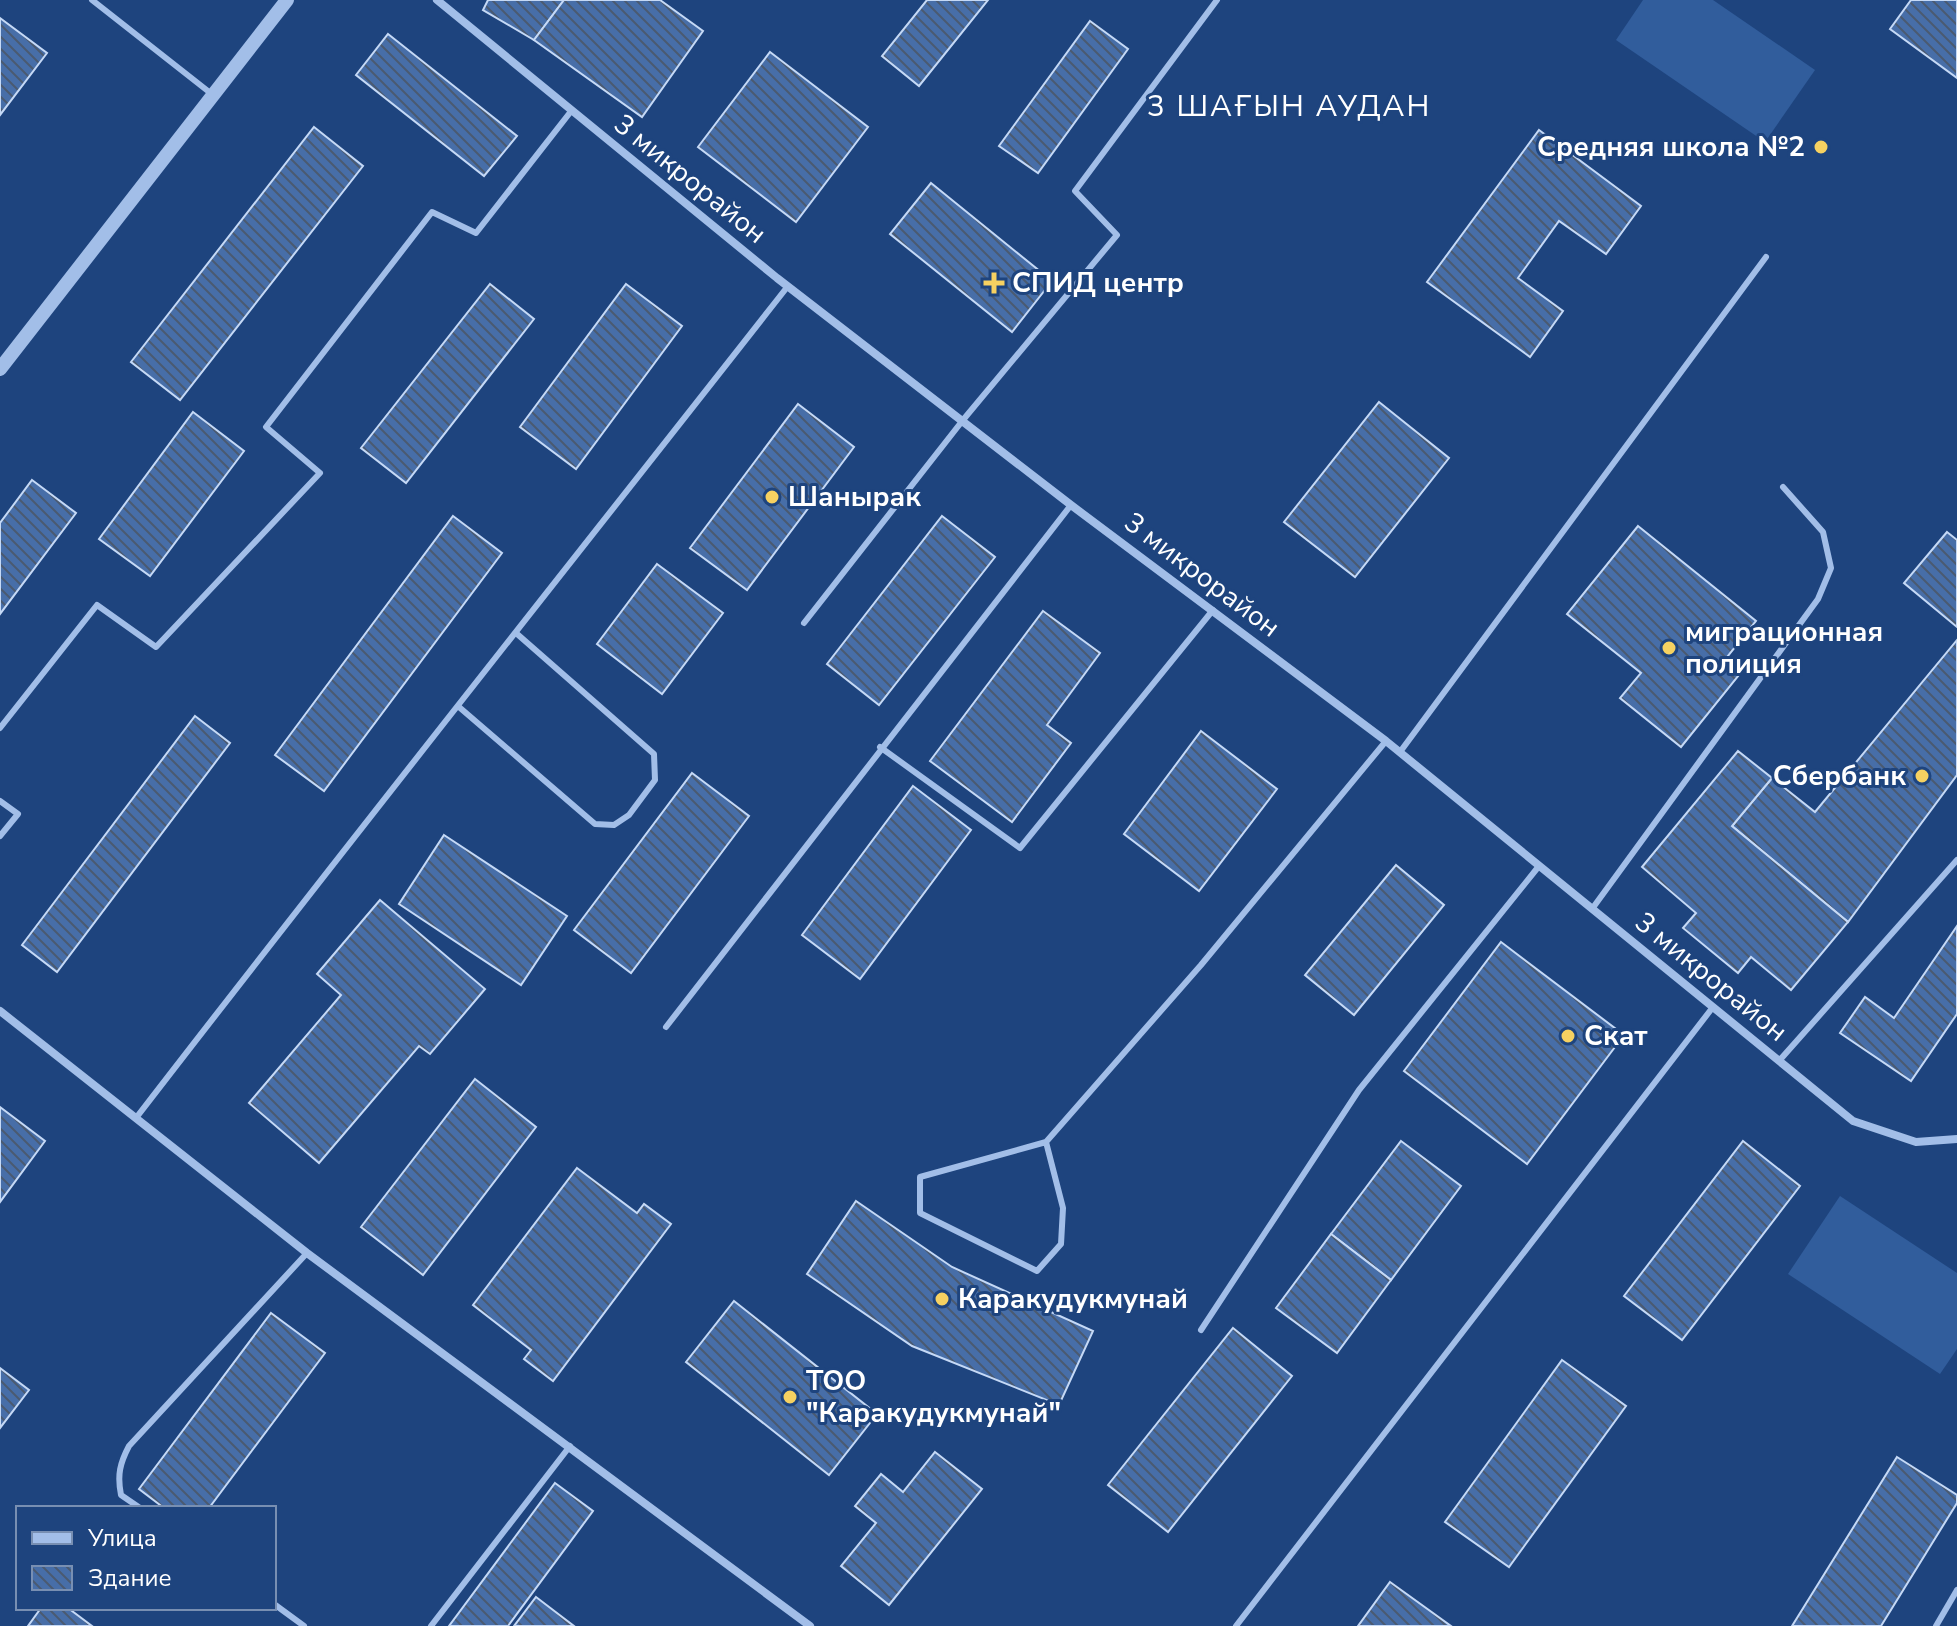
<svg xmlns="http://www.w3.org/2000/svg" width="1957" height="1626" font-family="'Nunito Sans',sans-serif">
<defs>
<pattern id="building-back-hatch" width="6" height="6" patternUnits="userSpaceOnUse" patternTransform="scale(2)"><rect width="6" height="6" fill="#476ea8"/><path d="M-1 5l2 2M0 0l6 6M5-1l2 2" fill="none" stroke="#4a5a71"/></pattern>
</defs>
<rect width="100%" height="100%" fill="#1e447e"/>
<g fill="#315d9c">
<path d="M1643,0H1713L1815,70L1765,142L1616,40Z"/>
<path d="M1840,1196L1957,1273V1349L1940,1374L1788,1274Z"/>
</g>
<g fill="url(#building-back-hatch)" stroke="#c5d9f6" stroke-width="2">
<path d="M488,0H564L534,40L483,10Z"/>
<path d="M564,0H660L703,31L642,117L534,40Z"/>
<path d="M927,0H988L919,86L882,56Z"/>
<path d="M1911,0H1957V78L1890,29Z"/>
<path d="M0,18L47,53L0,115Z"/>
<path d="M1090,21L1128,49L1038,173L999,146Z"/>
<path d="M388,34L517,136L484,176L356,75Z"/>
<path d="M770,52L868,127L796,222L698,147Z"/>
<path d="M314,127L363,166L180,400L131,362Z"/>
<path d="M1539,130L1641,206L1606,254L1559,221L1518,278L1563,311L1530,357L1427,282Z"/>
<path d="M931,183L1052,281L1012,332L890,234Z"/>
<path d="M490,284L534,319L406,483L361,448Z"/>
<path d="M626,284L682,326L576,469L520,427Z"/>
<path d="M1379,402L1449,458L1355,577L1284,522Z"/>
<path d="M798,404L854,447L747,590L690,548Z"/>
<path d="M193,412L244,451L150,576L99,539Z"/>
<path d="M32,480L76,513L0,614V523Z"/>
<path d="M453,516L502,553L324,791L275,755Z"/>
<path d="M942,516L995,557L879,705L827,664Z"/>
<path d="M1638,526L1756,621L1723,662L1739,675L1681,747L1620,698L1641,673L1567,614Z"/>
<path d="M1947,532L1957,540V627L1904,583Z"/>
<path d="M657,564L723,613L662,694L597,644Z"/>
<path d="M1043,611L1100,653L1047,725L1071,743L1012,822L930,761Z"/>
<path d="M1957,640V775L1848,922L1732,826L1772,778L1815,812Z"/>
<path d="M195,716L230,743L57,972L22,945Z"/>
<path d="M1201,731L1277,789L1199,891L1124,834Z"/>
<path d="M1738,751L1772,778L1732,826L1848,922L1791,990L1751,957L1738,973L1683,928L1696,913L1642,867Z"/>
<path d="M692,773L749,816L631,973L574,930Z"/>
<path d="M913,786L971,830L860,979L802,935Z"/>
<path d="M444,835L567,916L521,985L399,904Z"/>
<path d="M1396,865L1444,905L1354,1015L1305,975Z"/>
<path d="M380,900L485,989L430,1054L419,1046L319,1163L249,1103L341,995L317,974Z"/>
<path d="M1957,926V1014L1911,1081L1840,1033L1865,997L1894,1018Z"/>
<path d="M1501,942L1624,1035L1527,1164L1404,1071Z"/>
<path d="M475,1079L536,1127L423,1275L361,1227Z"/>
<path d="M0,1107L45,1141L0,1202Z"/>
<path d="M1401,1141L1461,1186L1391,1280L1331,1234Z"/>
<path d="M1743,1141L1800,1186L1682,1340L1624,1296Z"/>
<path d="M577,1168L637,1213L644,1204L671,1224L553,1381L524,1359L531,1350L473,1305Z"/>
<path d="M856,1201L952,1267L1093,1331L1059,1405L912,1346L807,1274Z"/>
<path d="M1331,1234L1391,1280L1337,1353L1276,1308Z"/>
<path d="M734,1301L877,1414L829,1475L686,1362Z"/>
<path d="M271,1313L325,1353L209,1508H164L139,1489Z"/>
<path d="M1233,1328L1292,1376L1168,1532L1108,1485Z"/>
<path d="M1562,1360L1626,1406L1509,1567L1445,1522Z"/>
<path d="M0,1368L29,1390L0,1428Z"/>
<path d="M935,1452L982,1489L889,1605L841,1566L876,1523L855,1506L881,1474L903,1492Z"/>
<path d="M1897,1457L1957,1495V1503L1881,1626H1792Z"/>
<path d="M555,1483L593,1511L508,1626H449Z"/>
<path d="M1390,1582L1451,1626H1358Z"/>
<path d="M536,1597L574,1626H514Z"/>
<path d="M41,1608H68L92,1626H28Z"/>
</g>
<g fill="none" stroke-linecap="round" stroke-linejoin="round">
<g stroke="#a2bee8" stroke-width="6">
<path d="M92,0L213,95"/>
<path d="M804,623L963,420L1117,235L1075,191L1217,0"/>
<path d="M459,707L595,824L614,825L629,815L655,780L654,754L516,633"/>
<path d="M0,728L97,605L156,647L320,473L266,427L432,212L476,233L572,110"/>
<path d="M880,747L1020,848L1213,610"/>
<path d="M1400,752L1766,257"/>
<path d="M0,801L18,814L0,836"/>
<path d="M1592,909L1818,599L1831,568L1823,532L1783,487"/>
<path d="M666,1027L1071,505"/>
<path d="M1779,1061L1957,860"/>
<path d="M136,1118C351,839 570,564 788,286"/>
<path d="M1046,1142L1063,1208L1061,1244L1037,1271L920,1213V1177L1046,1142L1201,965L1386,741"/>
<path d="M1201,1330L1359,1090L1539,866"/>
<path d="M140,1508L121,1495C117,1475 120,1463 129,1446L307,1253"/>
<path d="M274,1604L304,1626"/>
<path d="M431,1626L570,1446"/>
<path d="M1236,1626L1713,1007"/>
<path d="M1936,1626L1957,1590"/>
</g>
<g stroke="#a2bee8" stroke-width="8">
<path d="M437,0L777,278L1071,505L1386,741L1853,1121L1916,1142L1957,1139"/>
<path d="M0,1011L307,1253L810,1626"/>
</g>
<path stroke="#a2bee8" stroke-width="14" d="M0,369L287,0"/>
</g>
<g fill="#f6d161" stroke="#1e447e" stroke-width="3">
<circle cx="1821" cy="147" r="8"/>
<path d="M990 271h8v8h8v8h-8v8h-8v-8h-8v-8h8z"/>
<circle cx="772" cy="497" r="8"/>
<circle cx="1669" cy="648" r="8"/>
<circle cx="1922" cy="776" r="8"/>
<circle cx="1568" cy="1036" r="8"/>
<circle cx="942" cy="1299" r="8"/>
<circle cx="790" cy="1397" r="8"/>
</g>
<g text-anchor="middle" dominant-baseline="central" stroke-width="6" stroke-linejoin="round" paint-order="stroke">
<g font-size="28" font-weight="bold" fill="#fff" stroke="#1e447e" text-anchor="start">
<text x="1805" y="147" text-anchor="end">Средняя школа №2</text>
<text x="1012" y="283">СПИД центр</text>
<text x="788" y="497">Шанырак</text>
<text x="1685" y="632">миграционная<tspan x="1685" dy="32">полиция</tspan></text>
<text x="1906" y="776" text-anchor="end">Сбербанк</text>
<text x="1584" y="1036">Скат</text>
<text x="958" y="1299">Каракудукмунай</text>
<text x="806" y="1381">ТОО<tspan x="806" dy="32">"Каракудукмунай"</tspan></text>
</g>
<g font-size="28" fill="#fff" stroke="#1e447e">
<text transform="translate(690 179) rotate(39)">3 микрорайон</text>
<text transform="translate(1202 575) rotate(37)">3 микрорайон</text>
<text transform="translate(1711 977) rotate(39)">3 микрорайон</text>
</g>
<g font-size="30" letter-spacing="2" fill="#fff" stroke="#1e447e">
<text x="1289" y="106">3 ШАҒЫН АУДАН</text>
</g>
</g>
<rect x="16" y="1506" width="260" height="104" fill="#1e447e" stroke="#788fb2" stroke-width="2"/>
<rect x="32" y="1532" width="40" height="12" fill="#a2bee8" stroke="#788fb2" stroke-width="2"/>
<text x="88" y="1546" font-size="24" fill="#ffffff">Улица</text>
<rect x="32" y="1566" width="40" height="24" fill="url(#building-back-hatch)" stroke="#788fb2" stroke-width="2"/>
<text x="88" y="1586" font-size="24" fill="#ffffff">Здание</text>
</svg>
